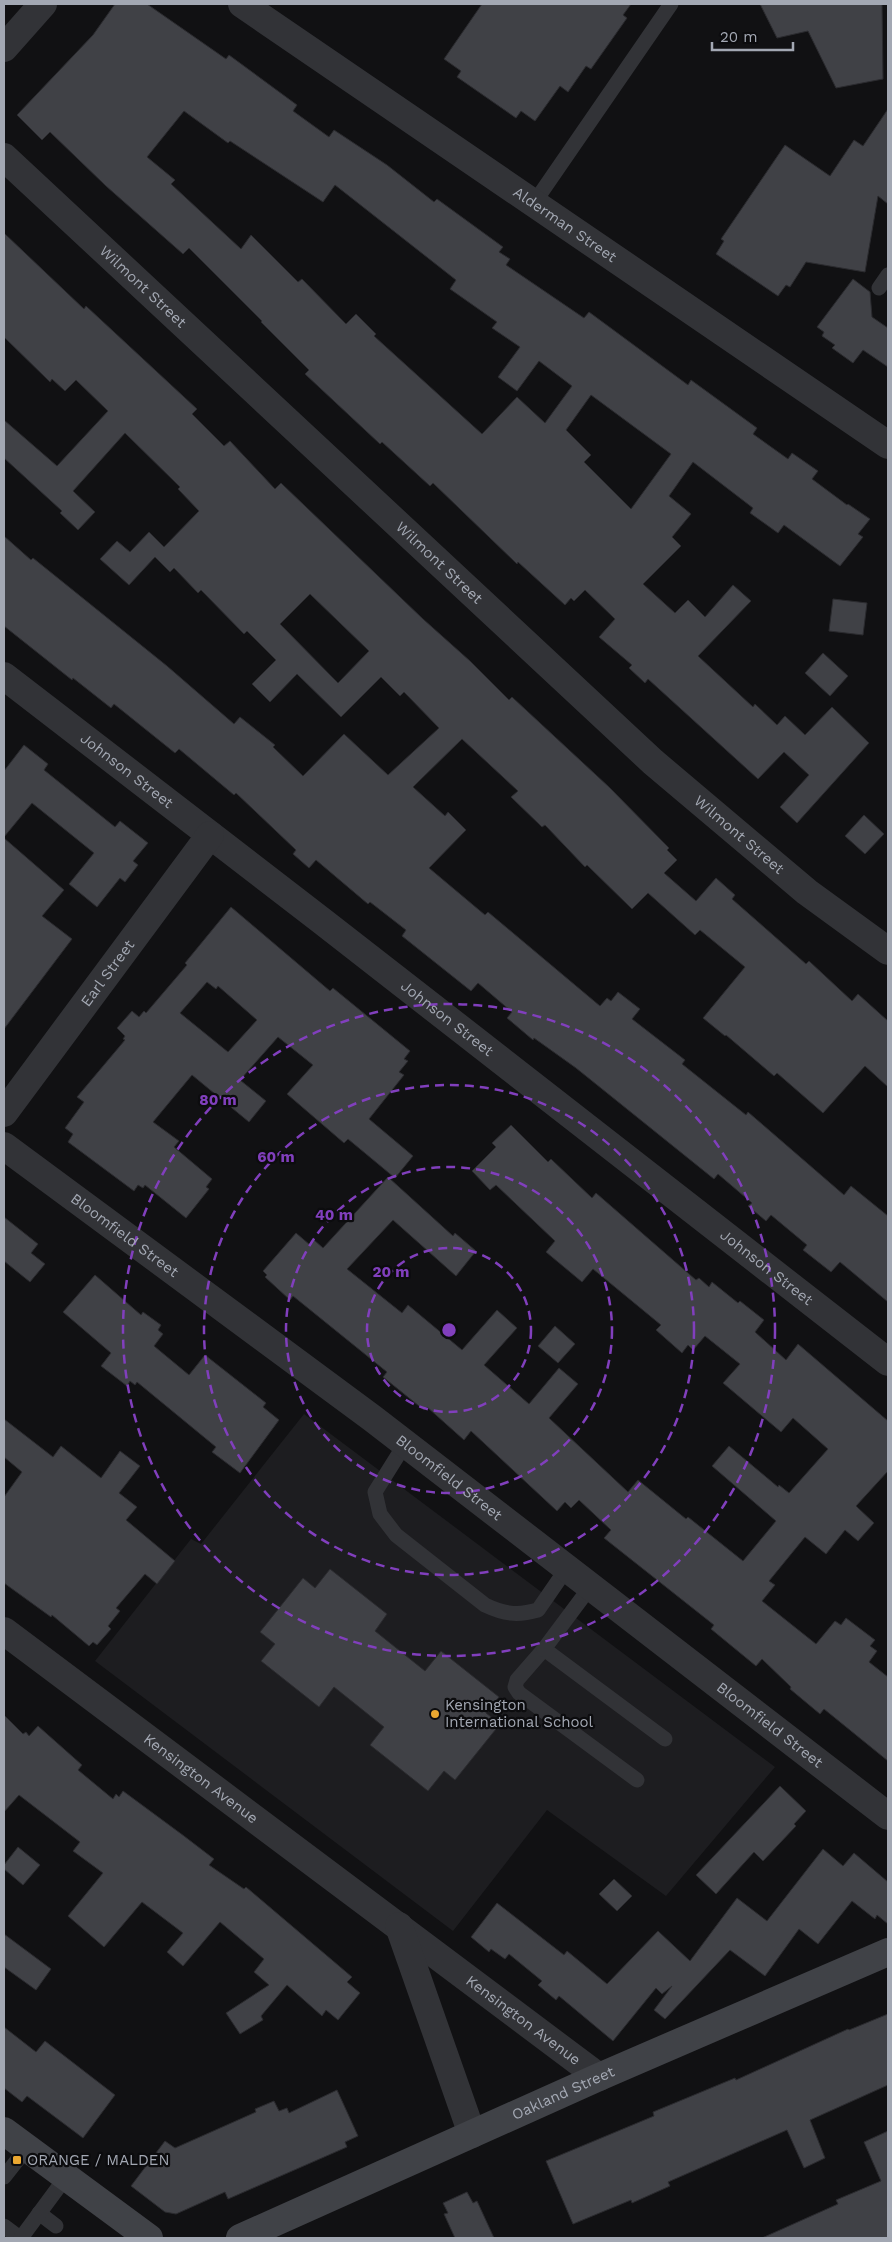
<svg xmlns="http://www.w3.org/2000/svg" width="892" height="2242" font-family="'Work Sans',sans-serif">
<rect width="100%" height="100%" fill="#111113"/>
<path fill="#1d1d20" d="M304,1414L775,1767L666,1896L547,1810L453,1931L95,1661L191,1539L201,1544Z"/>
<g fill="#404146" stroke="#2b2b2f" fill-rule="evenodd">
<path d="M115,4H147L226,59L229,55L297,105L293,111L329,137L334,130L387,165L434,202L437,199L503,247L499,252L510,259L506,265L584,318L589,312L688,385L691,380L757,428L753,434L788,459L792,453L818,471L812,479L847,505L848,504L870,519L858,534L863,537L840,566L784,525L778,533L750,513L753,508L693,462L669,496L691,514L672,537L681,546L643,584L675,613L688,600L705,617L733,585L751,601L698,656L753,707L755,704L777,725L785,716L805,735L832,707L869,743L797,823L780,807L809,775L784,752L758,779L648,679L645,683L629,668L632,665L599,637L615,619L585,590L574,601L571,598L565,605L518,562L517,564L433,483L430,486L382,442L380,444L305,374L309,370L261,322L262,321L189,248L183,254L106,186L50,132L42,140L17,115L93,35ZM184,111L228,143L230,141L323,202L335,185L456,280L450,289L497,322L492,328L520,347L498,377L517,391L539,361L572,386L545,423L517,397L482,434L374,336L376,334L356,314L346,324L302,279L298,282L251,235L241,249L171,184L175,180L147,157ZM591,395L671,454L631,509L584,462L591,455L566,430Z"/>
<path d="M482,4H631L623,15L627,18L591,69L586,66L568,92L560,86L535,121L521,111L516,118L457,77L461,71L444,59Z"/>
<path d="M760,4H882L883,79L836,88L808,31L777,38Z"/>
<path d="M888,109V204L878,196L865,272L806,262L790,287L786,285L778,296L716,254L724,241L721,239L785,145L830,176L854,140L863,146Z"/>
<path d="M4,233L84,309L86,306L197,409L192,414L224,446L230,441L275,489L281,483L423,619L470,661L509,700L512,697L609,787L669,848L667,850L677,860L664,873L696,901L716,878L735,895L732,899L806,964L809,961L852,1001L858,994L888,1021V1087L865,1066L823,1113L777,1073L774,1076L726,1035L725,1036L703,1018L745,967L700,930L695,935L648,893L632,909L587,865L585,867L545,825L542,827L511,797L518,791L462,739L413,787L445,816L448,812L466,830L429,868L485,915L488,912L600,1006L607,998L611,1001L618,992L640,1009L632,1019L685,1060L682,1064L746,1115L748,1112L844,1195L851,1186L888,1216V1302L840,1262L831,1272L803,1250L807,1245L771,1215L766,1221L748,1206L752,1203L718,1174L714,1179L576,1068L534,1038L533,1040L507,1018L512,1012L478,983L471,991L402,936L406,930L370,902L368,904L316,860L309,868L293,854L296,850L236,793L234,795L179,749L175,753L114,704L111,708L73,678L72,680L4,626V536L31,560L33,558L167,666L234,724L240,717L275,745L273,747L303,776L344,734L388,775L439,728L404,692L400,696L381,677L341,717L297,674L270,702L252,684L276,660L247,631L244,634L201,590L198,593L174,568L170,572L155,557L129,585L100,559L117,541L130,552L149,532L164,547L199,511L178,489L180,487L125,433L73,491L95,512L78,530L60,513L62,511L4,458V420L57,466L108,411L76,380L65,391L52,379L50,382L4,337ZM310,594L369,651L338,683L280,624Z"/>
<path d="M853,279L870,292L872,317L888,328V367L863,350L853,363L832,348L835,345L822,336L824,332L817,327Z"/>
<path d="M833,599L867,603L863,635L829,631Z"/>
<path d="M823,653L848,676L830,696L805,673Z"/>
<path d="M24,745L48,764L44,770L115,827L120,821L148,843L133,861L138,865L125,882L120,878L97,907L69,884L94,853L32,803L4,837V771Z"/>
<path d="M864,815L884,834L865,854L845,836Z"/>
<path d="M4,838L64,890L42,916L72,939L4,1029Z"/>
<path d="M231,907L330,991L333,988L410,1051L404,1059L408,1061L399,1072L404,1075L369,1119L413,1156L395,1178L348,1139L344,1143L287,1094L313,1065L278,1037L240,1080L266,1101L249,1122L192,1075L153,1122L179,1141L174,1147L212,1179L206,1187L209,1189L186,1218L145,1185L143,1188L138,1185L134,1191L68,1142L73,1134L65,1128L84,1102L77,1097L125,1040L123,1039L125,1036L117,1028L132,1011L139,1017L144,1011L146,1013L187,965L185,963ZM207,982L216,989L218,986L257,1020L228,1052L180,1013Z"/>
<path d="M511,1125L548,1162L551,1159L592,1198L596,1193L696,1280L699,1278L709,1287L712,1282L738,1303L740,1301L764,1320L755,1332L786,1360L798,1344L888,1421V1471L856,1506L874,1523L858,1541L845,1530L826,1554L805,1537L769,1581L775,1585L762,1601L816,1644L835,1621L841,1625L846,1618L875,1640L870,1646L877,1651L869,1662L888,1677V1761L824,1709L820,1714L790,1689L791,1687L762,1659L756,1666L711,1629L714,1625L604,1538L611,1530L579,1500L571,1508L565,1502L557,1511L471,1431L464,1440L427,1407L424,1410L383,1377L387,1372L293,1296L290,1300L265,1277L267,1275L263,1271L296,1233L310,1245L314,1240L323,1248L388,1177L453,1236L455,1233L476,1251L456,1276L393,1220L347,1269L402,1313L408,1305L462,1350L497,1310L517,1328L484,1365L529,1404L559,1368L578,1384L549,1418L628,1492L638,1480L686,1519L688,1517L743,1561L776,1521L712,1466L729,1446L778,1487L779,1485L789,1493L828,1449L793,1418L781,1432L723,1383L740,1364L705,1336L693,1350L688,1345L682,1353L656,1330L661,1325L593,1269L582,1282L546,1252L555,1241L496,1185L490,1190L472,1171L496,1147L492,1143Z"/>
<path d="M4,1217L38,1244L31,1253L45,1264L30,1282L4,1261Z"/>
<path d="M95,1275L141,1315L143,1312L161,1325L158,1330L163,1334L154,1346L189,1375L205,1355L266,1403L263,1407L279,1420L240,1473L212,1452L216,1447L137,1382L135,1385L130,1381L127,1386L101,1366L111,1353L63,1312Z"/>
<path d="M555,1326L575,1344L558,1363L538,1346Z"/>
<path d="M4,1419L53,1457L61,1446L101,1478L120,1451L140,1466L119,1493L137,1507L126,1520L175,1561L157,1584L145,1574L116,1608L120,1611L108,1626L111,1629L97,1645L93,1642L89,1646L52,1615L51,1617L4,1583V1497L22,1472L4,1457Z"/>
<path d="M330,1569L387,1614L375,1631L425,1671L441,1651L499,1697L486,1713L500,1724L455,1780L444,1771L428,1791L370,1745L384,1727L334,1687L319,1707L261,1661L275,1644L260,1632L303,1578L315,1588Z"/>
<path d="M4,1715L23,1734L26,1732L29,1736L38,1726L82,1765L78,1770L113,1799L116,1794L119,1797L123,1791L184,1836L214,1859L209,1865L244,1889L246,1887L352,1977L347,1982L360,1993L338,2020L326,2010L322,2016L287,1985L261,2016L263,2020L240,2034L226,2013L269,1985L254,1972L264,1959L220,1922L183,1966L167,1952L183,1933L142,1902L104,1947L68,1916L103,1873L73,1851L80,1842L19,1795L4,1812Z"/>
<path d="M780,1786L806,1811L794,1824L796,1826L763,1861L754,1852L716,1894L696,1875Z"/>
<path d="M18,1847L40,1865L23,1885L4,1869V1865Z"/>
<path d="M823,1849L843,1866L854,1853L888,1882V1924L877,1915L875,1919L852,1901L818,1944L799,1929L765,1976L730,1950L665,2019L654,2010L672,1986L662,1994L656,1988L613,2041L559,1996L556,2000L538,1985L542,1981L509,1954L505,1959L491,1949L489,1952L471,1937L497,1903L564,1955L567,1951L607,1984L658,1931L690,1961L737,1898L767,1921Z"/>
<path d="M614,1879L632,1896L617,1911L599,1894Z"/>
<path d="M4,1934L51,1969L36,1990L4,1967Z"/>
<path d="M888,2014V2085L810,2120L825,2158L804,2168L787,2130L668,2182L670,2186L632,2203L631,2200L573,2224L546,2161L654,2116L653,2112L735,2078L736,2080L848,2029L849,2030Z"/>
<path d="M4,2027L36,2052L45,2041L115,2095L83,2138L27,2096L22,2102L4,2088Z"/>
<path d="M337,2090L358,2136L345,2142L347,2147L228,2199L225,2192L176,2214L165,2212L131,2186L165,2141L175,2148L256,2112L255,2109L274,2101L279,2111L287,2108L289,2113Z"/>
<path d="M888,2131V2238H762L838,2204L836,2200L881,2181L864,2142Z"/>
<path d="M467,2192L473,2203L477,2201L494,2238H455L444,2214L448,2213L443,2203Z"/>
</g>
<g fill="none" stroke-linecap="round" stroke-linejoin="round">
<g stroke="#323337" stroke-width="15">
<path d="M534,203L671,4"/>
<path d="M879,288L888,275"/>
<path d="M405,1444L375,1492L380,1514L396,1535L485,1605C504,1614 517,1616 538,1610L567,1568"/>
<path d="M591,1586L544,1649L517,1680L515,1687L519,1693L637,1780"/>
<path d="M544,1649L665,1739"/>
<path d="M4,2177L26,2149"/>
<path d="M39,2213L56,2226"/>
<path d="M4,2226L20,2238"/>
<path d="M21,2238L66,2177"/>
</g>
<g stroke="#323337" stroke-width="28">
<path id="s1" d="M242,4L888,445"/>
<path d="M4,48L43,4"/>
<path id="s2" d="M4,157L653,762L807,892L888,951"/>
<path id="s3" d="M4,676L322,921L888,1362"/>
<path id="s4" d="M4,1113L210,835"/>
<path id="s5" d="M4,1146L372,1418L888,1816"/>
<path id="s6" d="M4,1631L599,2077"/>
<path d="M399,1926L472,2134"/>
</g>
<g stroke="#404247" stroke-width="28">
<path d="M4,2131L149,2238"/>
<path id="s7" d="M240,2238L599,2077L888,1952"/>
</g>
</g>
<g fill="none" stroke="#813fbd" stroke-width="2.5" stroke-dasharray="9 6">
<circle cx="449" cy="1330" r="82"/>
<circle cx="449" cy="1330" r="163"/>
<circle cx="449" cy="1330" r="245"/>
<circle cx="449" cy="1330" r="326"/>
</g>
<g fill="#eba831" stroke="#0c0c0e" stroke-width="2">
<circle cx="435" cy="1714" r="5"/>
<rect x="12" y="2155" width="10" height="10" rx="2.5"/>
</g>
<g text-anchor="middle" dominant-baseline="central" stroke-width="4.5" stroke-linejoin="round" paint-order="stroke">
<g font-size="15" fill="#a3a8b3" stroke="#0c0c0e">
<text stroke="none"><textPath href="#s1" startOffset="391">Alderman Street</textPath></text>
<text stroke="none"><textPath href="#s2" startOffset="190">Wilmont Street</textPath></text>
<text stroke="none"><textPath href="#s2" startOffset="595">Wilmont Street</textPath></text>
<text stroke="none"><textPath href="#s3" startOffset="155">Johnson Street</textPath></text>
<text stroke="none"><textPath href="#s2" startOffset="1000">Wilmont Street</textPath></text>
<text stroke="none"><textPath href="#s4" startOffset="174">Earl Street</textPath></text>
<text stroke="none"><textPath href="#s3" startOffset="560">Johnson Street</textPath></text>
<text stroke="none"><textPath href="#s5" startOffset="150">Bloomfield Street</textPath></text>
<text stroke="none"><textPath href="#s3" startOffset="965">Johnson Street</textPath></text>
<text stroke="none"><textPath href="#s5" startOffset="555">Bloomfield Street</textPath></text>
<text stroke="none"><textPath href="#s5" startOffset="960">Bloomfield Street</textPath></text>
<text stroke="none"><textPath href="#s6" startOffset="246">Kensington Avenue</textPath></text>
<text stroke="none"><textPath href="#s6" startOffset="649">Kensington Avenue</textPath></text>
<text stroke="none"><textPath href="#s7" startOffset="354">Oakland Street</textPath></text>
</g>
<g font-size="15" fill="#a3a8b3" stroke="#0c0c0e" text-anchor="start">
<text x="445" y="1705">Kensington<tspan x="445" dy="17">International School</tspan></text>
<text x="27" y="2160">ORANGE / MALDEN</text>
</g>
</g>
<circle cx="449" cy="1330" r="8" fill="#813fbd" stroke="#0c0c0e" stroke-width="2.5"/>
<g font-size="15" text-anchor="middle" font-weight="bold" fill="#813fbd" stroke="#0c0c0e" stroke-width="4.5" stroke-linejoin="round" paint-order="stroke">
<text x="218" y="1105">80 m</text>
<text x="276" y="1162">60 m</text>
<text x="334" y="1220">40 m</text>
<text x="391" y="1277">20 m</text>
</g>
<rect width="892" height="2242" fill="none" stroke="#a3a8b3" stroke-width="10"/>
<path d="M712 42v8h81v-8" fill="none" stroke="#a3a8b3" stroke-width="2.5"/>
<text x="720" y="42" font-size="15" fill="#a3a8b3" stroke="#0c0c0e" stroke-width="4" paint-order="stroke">20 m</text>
</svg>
